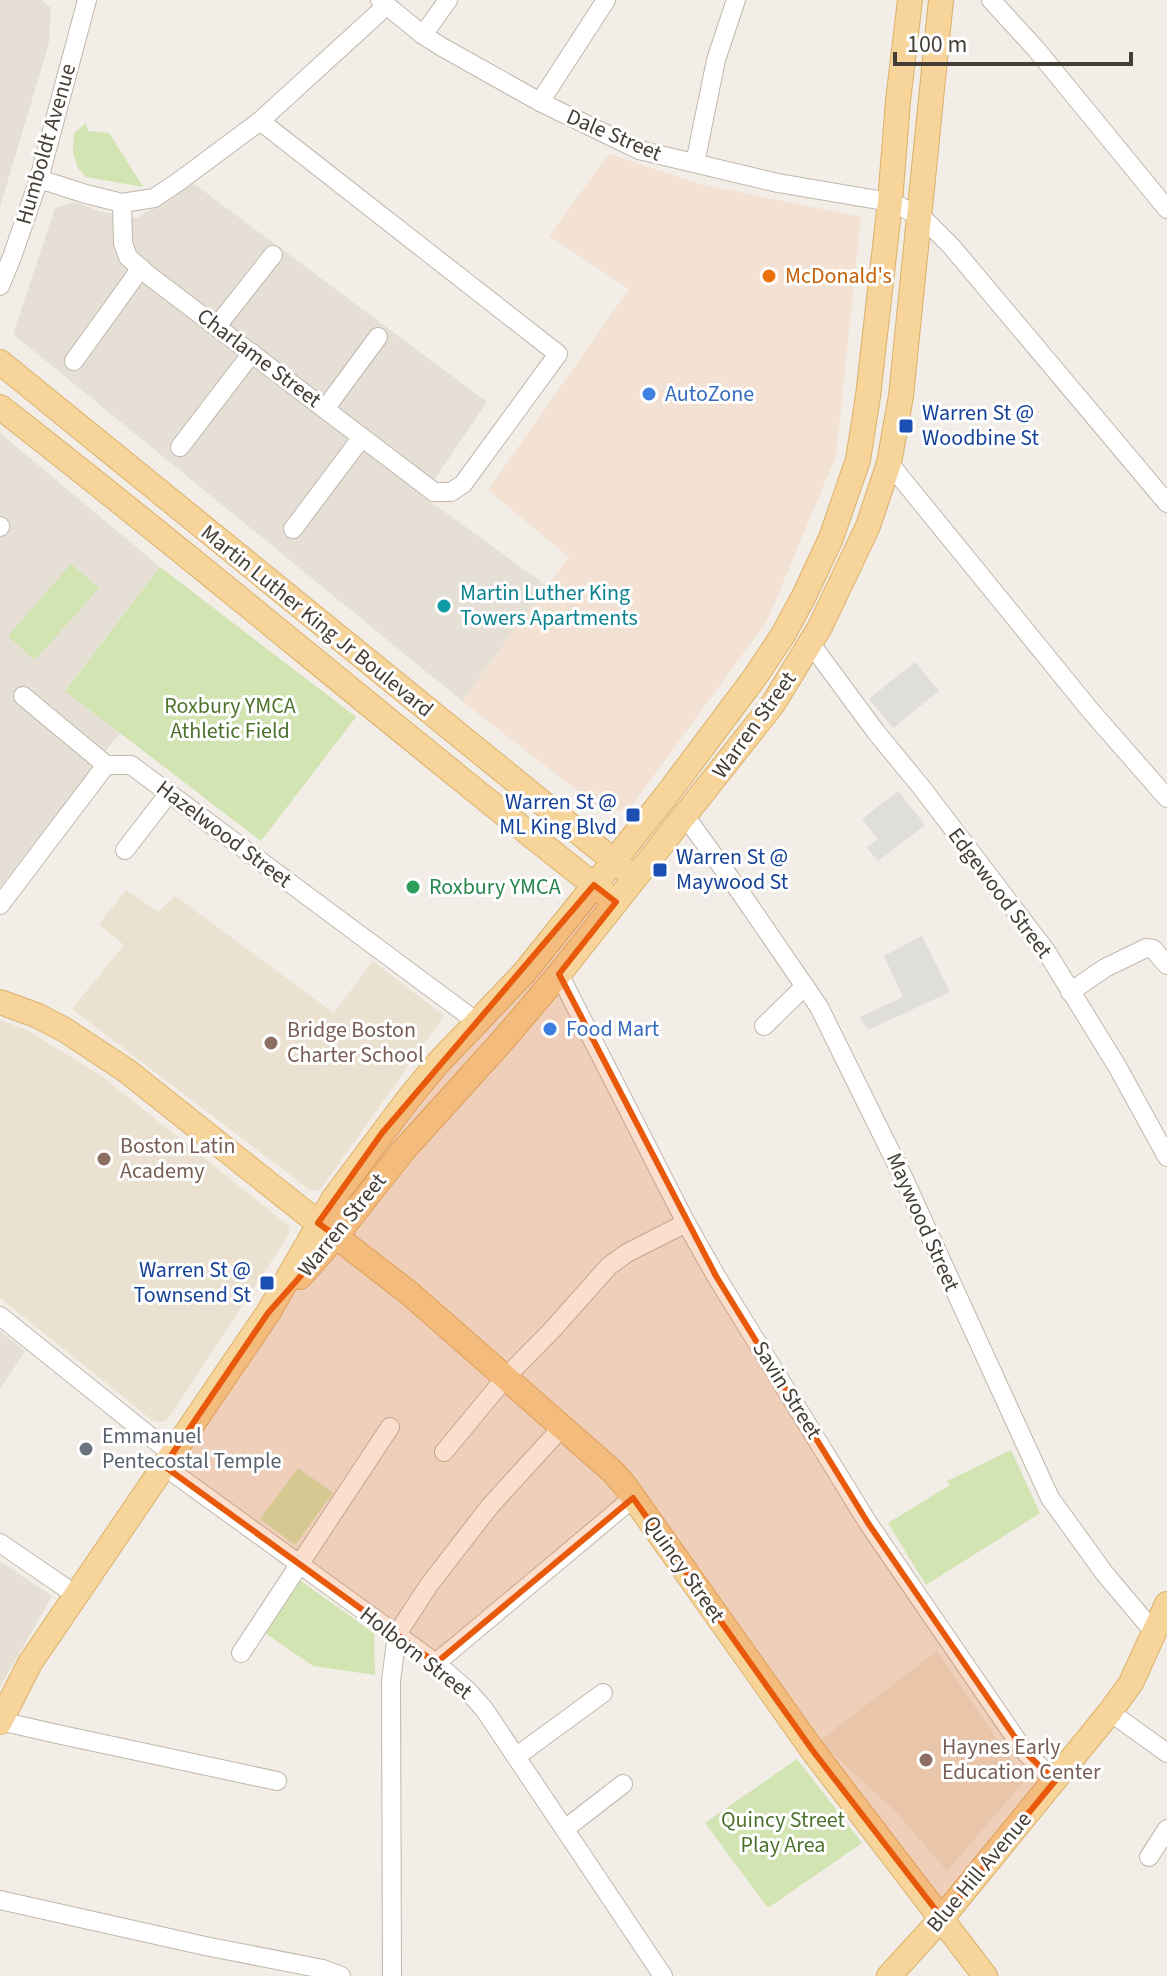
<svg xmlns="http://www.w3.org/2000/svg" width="1167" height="1976" font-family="'Source Sans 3',sans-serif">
<rect width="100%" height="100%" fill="#f2ede6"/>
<g fill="#e6dfd5">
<path d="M0,0H41L51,8L49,43L0,207Z"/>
<path d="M193,183L487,402L423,496L547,586L462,701L13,334L55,208L76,202L98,211L137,218Z"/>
<path d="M0,433L160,567L65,690L120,733L0,887Z"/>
<path d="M0,1331L25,1351L0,1389Z"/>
<path d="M0,1561L52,1596L0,1687Z"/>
</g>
<path fill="#f3e2d3" d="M609,154L700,184L861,217L836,456L767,621L630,808L606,813L462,701L569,557L488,490L629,289L549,236Z"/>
<g fill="#eae1d1">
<path d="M126,890L158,912L175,896L334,1013L373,961L444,1016L320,1190H310L72,1009L124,945L99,924Z"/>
<path d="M0,1020L27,1030L103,1077L290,1227L288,1236L170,1416L165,1421L159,1422L152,1420L0,1298Z"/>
<path d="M937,1651L1025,1780L947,1871L897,1813L819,1741Z"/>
</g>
<g fill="#d1e4b2">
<path d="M86,123L88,131L109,133L143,187L86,177L78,168L73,153L74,133Z"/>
<path d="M71,564L99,588L35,660L8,636Z"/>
<path d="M160,567L356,717L261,841L65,691Z"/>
<path d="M1011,1450L1040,1513L926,1585L888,1523L950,1485L947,1481Z"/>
<path d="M298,1468L333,1493L295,1545L260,1519Z"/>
<path d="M298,1579L374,1633L375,1675L313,1666L265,1633Z"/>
<path d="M797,1759L862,1843L768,1908L705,1823Z"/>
</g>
<g fill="#e0dedb">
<path d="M915,662L939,691L893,728L869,699Z"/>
<path d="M898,791L925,825L878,861L867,848L878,839L862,819Z"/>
<path d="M922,936L950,992L868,1030L860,1017L903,997L884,956Z"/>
</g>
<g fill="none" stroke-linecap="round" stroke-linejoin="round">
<g stroke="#c0b7ad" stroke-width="20">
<g id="minor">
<path d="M380,0L423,35L442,47L540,102L639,150L778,183L890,202L921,216L951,246L1167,503"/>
<path d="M991,0L1036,49L1167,209"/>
<path d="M423,35L448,0"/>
<path d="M540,102L606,0"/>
<path d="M695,163L716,60L736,0"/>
<path d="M39,179L86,194L122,203L154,198L178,182L260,121L386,6"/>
<path d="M122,203L123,243L128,257L147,274L434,492H451L463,484L558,354L260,121"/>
<path d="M0,286L12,257L39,179L87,0"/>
<path d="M217,326L273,255"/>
<path d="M74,361L141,268"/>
<path d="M325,409L378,337"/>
<path d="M180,447L252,353"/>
<path d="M889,463L1090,710L1167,798"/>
<path d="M0,527V526"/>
<path d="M293,529L362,437"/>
<path d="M811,644L876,732L922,788L1046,951L1117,1066L1167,1157"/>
<path d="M23,696L106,765"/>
<path d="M685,816L738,889L819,1007L903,1177L1050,1498L1105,1574L1154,1632"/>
<path d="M125,850L169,793"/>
<path d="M0,905L106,765H131L477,1022"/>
<path d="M559,974L686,1223L716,1276L868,1523L1025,1752L1055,1781"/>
<path d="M1070,992L1105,968L1146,948L1153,949L1167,965"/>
<path d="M764,1026L805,986"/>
<path d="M0,1316L172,1454"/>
<path d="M444,1452L506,1377L553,1329L609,1266L627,1253L686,1223"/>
<path d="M164,1466L436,1663L467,1690L484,1709L663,1976"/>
<path d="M0,1543L76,1595"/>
<path d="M241,1653L390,1427"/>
<path d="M436,1663L633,1498"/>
<path d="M1110,1712L1167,1753"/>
<path d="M0,1721L57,1734L277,1781"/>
<path d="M517,1756L603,1693"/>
<path d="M565,1829L623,1784"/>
<path d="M1149,1857L1167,1829"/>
<path d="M0,1900L205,1946L323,1969L341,1976"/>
<path d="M392,1976L391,1681L397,1634L429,1585L490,1506L554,1436L560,1425"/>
</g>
</g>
<g stroke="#dbb06b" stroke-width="26">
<g id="major">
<path d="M0,362L625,870"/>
<path d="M0,407C204,565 400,734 604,893"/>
<path d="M0,1002L36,1015L65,1030L127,1071L303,1211L409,1293L612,1471L623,1483L813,1751L985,1976"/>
<path d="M300,1277L336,1236L402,1152L504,1039L559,974L773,704L820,627L868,526L889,463L901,396L941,0"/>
<path d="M0,1722L30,1663L268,1313L334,1198L409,1098L438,1063L524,973L666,796L755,677L783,635L804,596L831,538L858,460L868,396L890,202L898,101L910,0"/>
<path d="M889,1976L942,1918L1110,1712L1131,1683L1167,1604"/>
</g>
</g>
<use href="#minor" stroke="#fff" stroke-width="18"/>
<use href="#major" stroke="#f7d59a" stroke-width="24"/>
</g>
<path fill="#e8590c" fill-opacity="0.2" stroke="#e8590c" stroke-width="6" stroke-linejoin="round" d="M594,885L616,902L559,974L716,1276L868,1523L1025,1752L1055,1781L942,1918L813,1751L633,1498L436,1663L164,1466L268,1313L336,1236L318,1223L382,1133Z"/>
<circle fill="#e8710a" stroke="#fff" stroke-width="3" cx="769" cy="276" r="8"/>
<g fill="#3f7fe0" stroke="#fff" stroke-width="3">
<circle cx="649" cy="394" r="8"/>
<circle cx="550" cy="1029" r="8"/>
</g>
<g fill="#1a4fb4" stroke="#fff" stroke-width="3">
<rect x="898" y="418" width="16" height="16" rx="4"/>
<rect x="625" y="807" width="16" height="16" rx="4"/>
<rect x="652" y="862" width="16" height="16" rx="4"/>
<rect x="259" y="1275" width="16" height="16" rx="4"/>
</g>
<circle fill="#0f9aa8" stroke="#fff" stroke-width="3" cx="444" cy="606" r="8"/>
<circle fill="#2e9e5b" stroke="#fff" stroke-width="3" cx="413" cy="887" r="8"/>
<g fill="#8d6e63" stroke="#fff" stroke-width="3">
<circle cx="271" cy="1043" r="8"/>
<circle cx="104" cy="1159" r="8"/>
<circle cx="926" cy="1760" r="8"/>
</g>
<circle fill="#6b7280" stroke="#fff" stroke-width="3" cx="86" cy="1449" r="8"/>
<g text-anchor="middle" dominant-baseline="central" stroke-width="6" stroke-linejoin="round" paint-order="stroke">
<g font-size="22" fill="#443e36" stroke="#fff">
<text transform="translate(614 135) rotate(23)">Dale Street</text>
<text transform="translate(46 144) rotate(-74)">Humboldt Avenue</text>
<text transform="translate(259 358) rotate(37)">Charlame Street</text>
<text transform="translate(317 621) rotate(39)">Martin Luther King Jr Boulevard</text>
<text transform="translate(754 725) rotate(-54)">Warren Street</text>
<text transform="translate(224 834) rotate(37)">Hazelwood Street</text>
<text transform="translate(1000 893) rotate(53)">Edgewood Street</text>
<text transform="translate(923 1222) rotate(66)">Maywood Street</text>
<text transform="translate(342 1225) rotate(-51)">Warren Street</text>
<text transform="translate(787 1390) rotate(58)">Savin Street</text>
<text transform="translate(684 1569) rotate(55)">Quincy Street</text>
<text transform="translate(416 1653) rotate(38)">Holborn Street</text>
<text transform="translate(979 1872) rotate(-50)">Blue Hill Avenue</text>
</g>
<g font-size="22" fill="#c56008" stroke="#fff" text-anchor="start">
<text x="785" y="276">McDonald's</text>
</g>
<g font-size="22" fill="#366cbe" stroke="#fff" text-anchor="start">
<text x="665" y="394">AutoZone</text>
<text x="566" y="1029">Food Mart</text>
</g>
<g font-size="22" fill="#164399" stroke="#fff" text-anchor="start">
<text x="922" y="413">Warren St @<tspan x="922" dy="25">Woodbine St</tspan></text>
<text x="617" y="802" text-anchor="end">Warren St @<tspan x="617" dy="25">ML King Blvd</tspan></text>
<text x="676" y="857">Warren St @<tspan x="676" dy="25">Maywood St</tspan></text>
<text x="251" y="1270" text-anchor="end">Warren St @<tspan x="251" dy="25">Townsend St</tspan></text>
</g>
<g font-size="22" fill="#0d838f" stroke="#fff" text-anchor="start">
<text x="460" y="593">Martin Luther King<tspan x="460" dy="25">Towers Apartments</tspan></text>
</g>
<g font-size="22" fill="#4d722d" stroke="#fff">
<text x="230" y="706">Roxbury YMCA<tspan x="230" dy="25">Athletic Field</tspan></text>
<text x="783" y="1820">Quincy Street<tspan x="783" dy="25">Play Area</tspan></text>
</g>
<g font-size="22" fill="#27864d" stroke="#fff" text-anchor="start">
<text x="429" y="887">Roxbury YMCA</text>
</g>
<g font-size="22" fill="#785e54" stroke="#fff" text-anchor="start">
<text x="287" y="1030">Bridge Boston<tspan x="287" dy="25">Charter School</tspan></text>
<text x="120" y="1146">Boston Latin<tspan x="120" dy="25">Academy</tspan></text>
<text x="942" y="1747">Haynes Early<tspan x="942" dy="25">Education Center</tspan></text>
</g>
<g font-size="22" fill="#5b616d" stroke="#fff" text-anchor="start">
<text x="102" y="1436">Emmanuel<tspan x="102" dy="25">Pentecostal Temple</tspan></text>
</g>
</g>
<path d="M895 52v12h236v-12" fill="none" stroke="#443e36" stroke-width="4"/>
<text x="907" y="52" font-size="24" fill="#443e36" stroke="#ffffff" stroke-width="6" paint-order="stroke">100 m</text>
</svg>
